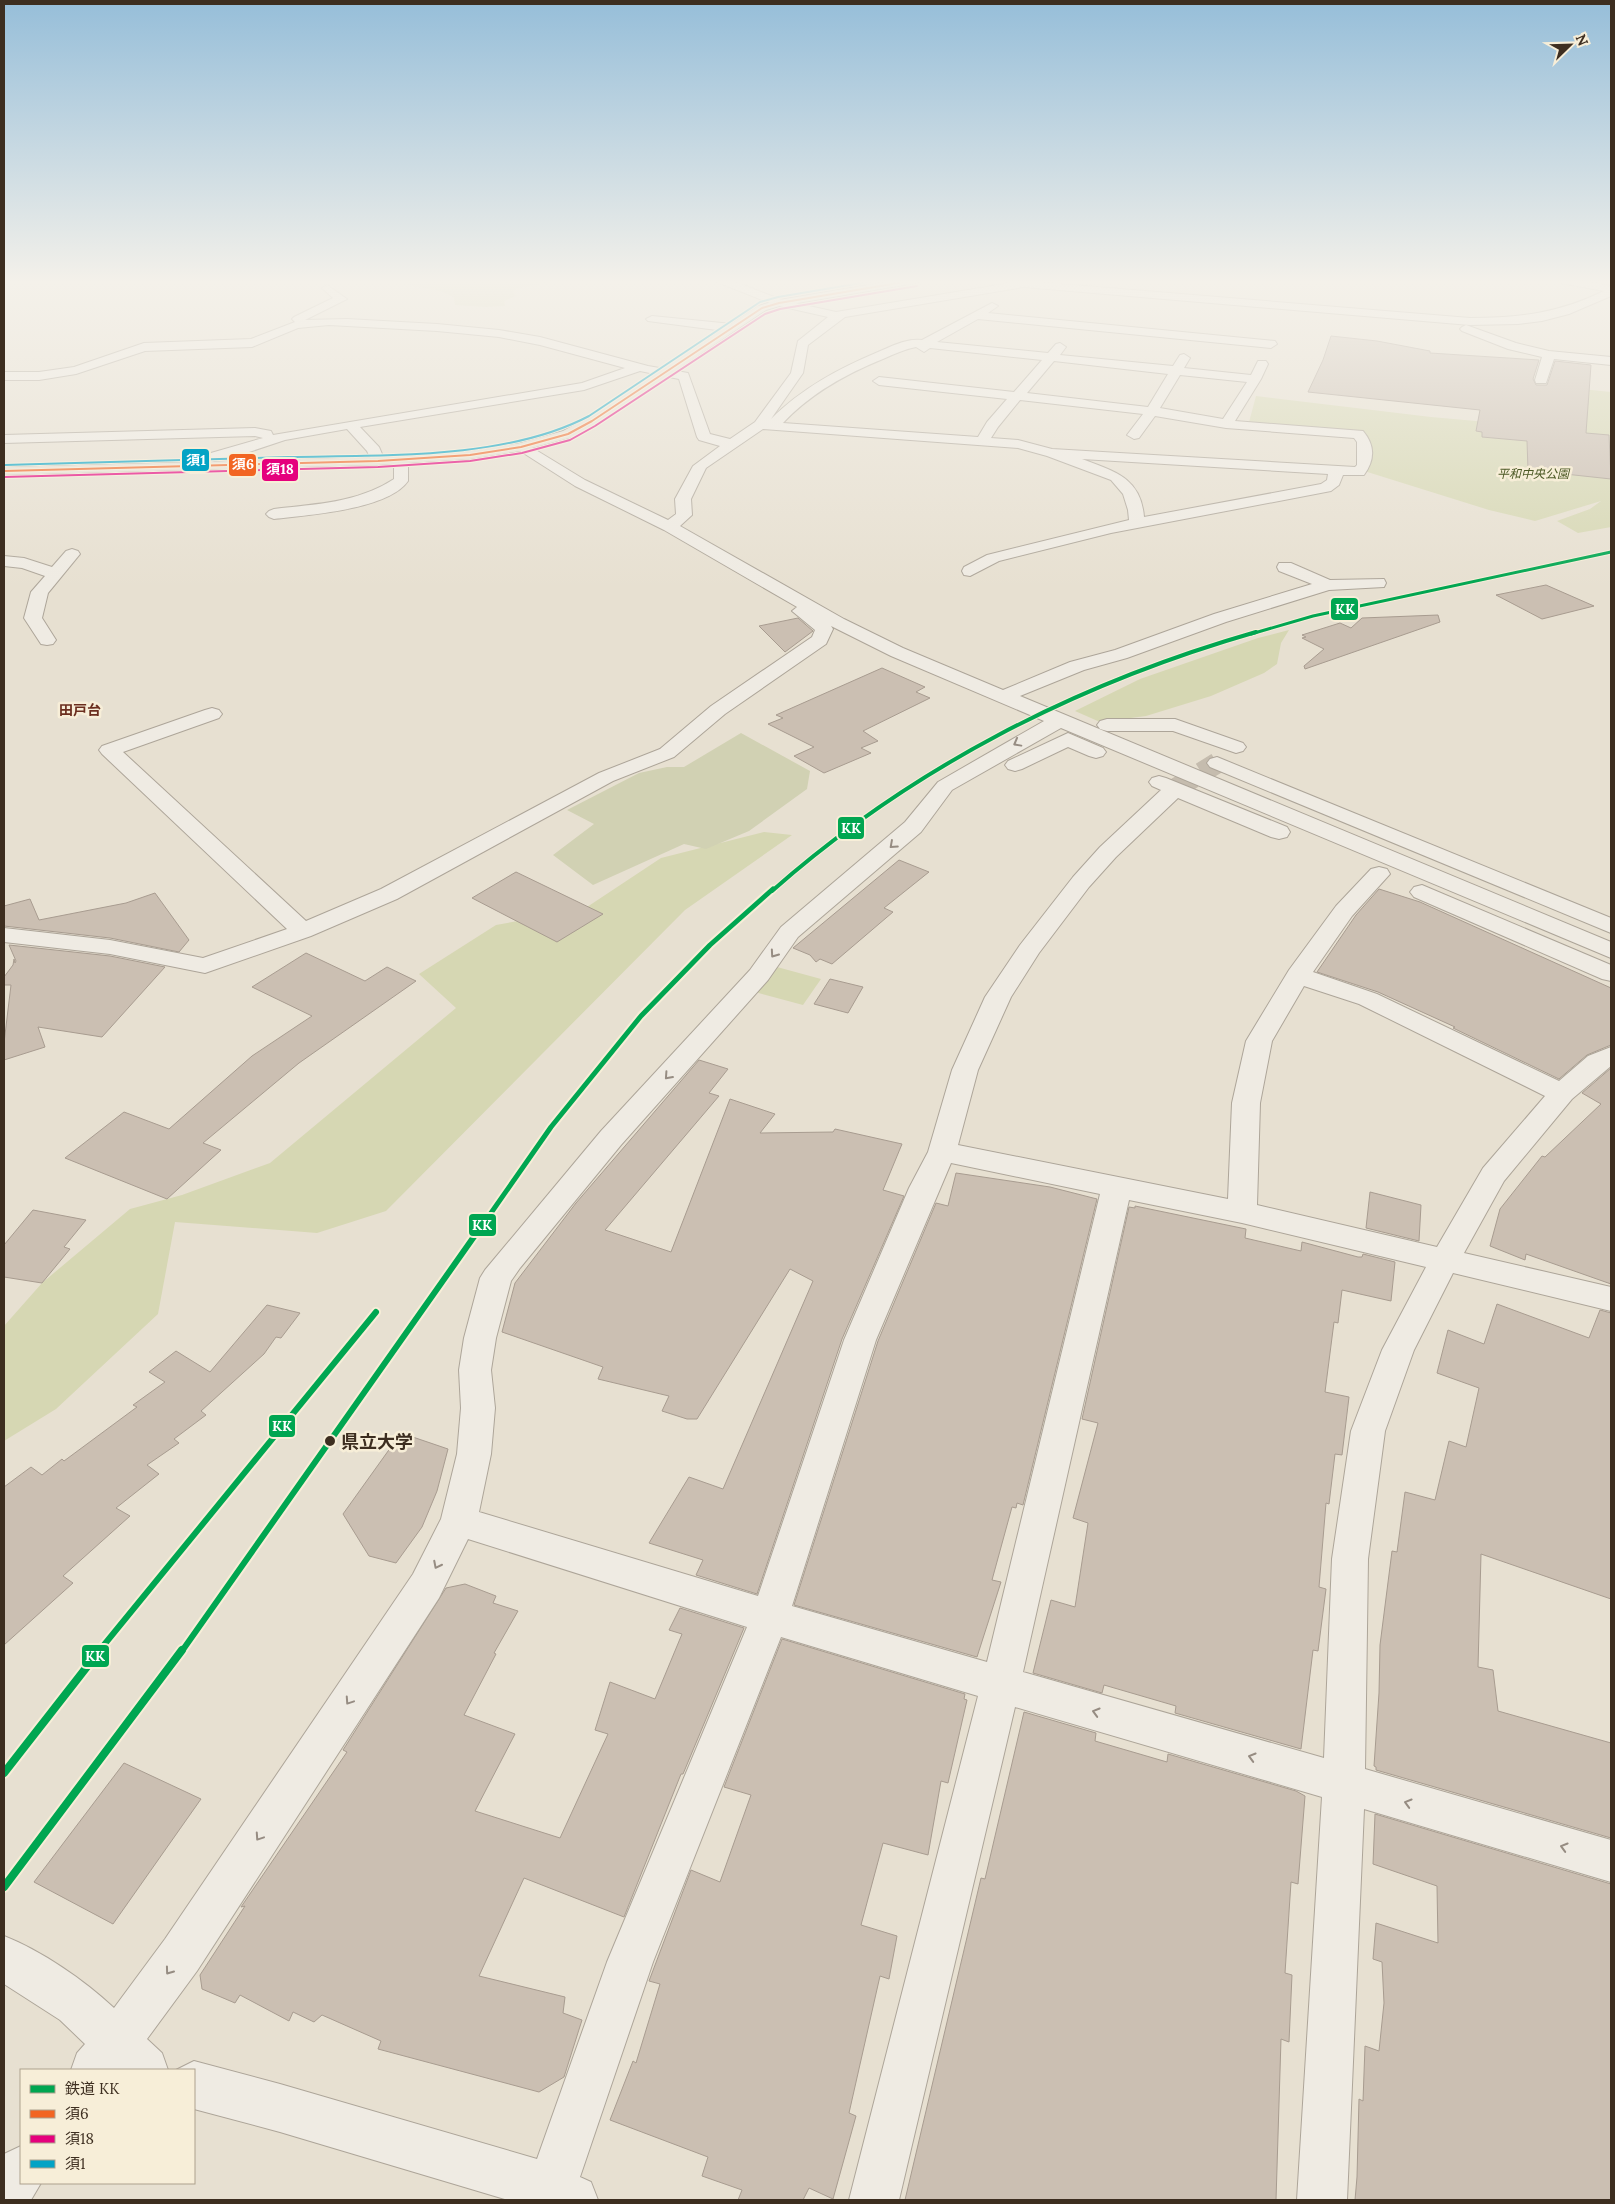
<svg xmlns="http://www.w3.org/2000/svg" width="1615" height="2204" font-family="Lora,'Noto Sans JP',serif">
<rect width="100%" height="100%" fill="#e7e0d1"/>
<g fill="#d6d7b3">
<path d="M398,280H564L518,288L512,291L516,296L504,301L505,306L486,307L455,305L454,298C443,289 432,290 418,287C411,286 405,282 398,280Z"/>
<path d="M1501,381L1611,392V527L1578,533L1557,521L1590,509L1601,501L1535,521L1489,510L1361,470L1358,434L1248,426L1256,396L1431,417L1576,430Z"/>
<path d="M1289,630L1281,643L1277,664L1264,673L1211,696L1146,716L1100,722L1075,711L1140,679L1258,638Z"/>
<path d="M764,832L792,835L685,910L386,1211L317,1233L175,1222L158,1314L56,1409L4,1441V1326L42,1283L130,1209L182,1195L270,1163L456,1008L419,974L496,925L584,909L661,858Z"/>
<path d="M777,967L821,979L803,1005L755,992Z"/>
</g>
<path fill="#d1d1b3" d="M741,733L810,771L807,789L749,831L706,849L684,844L593,885L553,855L594,824L567,810L639,773L667,767H684Z"/>
<g fill="#cbbfb2" stroke="#a89c90">
<path d="M1331,336L1377,341L1430,351V353L1539,360L1533,379L1536,385H1547L1555,361L1591,365L1586,433L1609,435L1611,479L1528,470L1527,441L1482,437V432L1476,431L1480,410L1308,392L1323,360Z"/>
<path d="M1546,585L1594,606L1542,619L1496,595Z"/>
<path d="M1438,615L1440,622L1305,669L1304,666L1324,649L1302,638L1306,637L1302,635L1340,623L1351,628L1362,618Z"/>
<path d="M798,618L813,631L785,652L759,626Z"/>
<path d="M882,668L925,687L916,692L930,698L863,731L878,741L861,748L871,753L824,773L794,756L814,747L768,724L783,718L776,715Z"/>
<path d="M899,860L929,872L884,908L893,912L832,964L820,959L816,962L810,955L793,948Z"/>
<path d="M516,872L603,914L557,942L472,898Z"/>
<path d="M1379,889L1420,902L1611,988V1045L1587,1055L1559,1079L1453,1028L1455,1027L1378,992L1317,972L1356,915Z"/>
<path d="M155,893L189,940L179,952L110,938L4,926V906L30,899L39,920L126,903Z"/>
<path d="M9,945L110,956L165,967L102,1037L38,1027L45,1047L4,1060V1043L11,985H4V977L13,965L14,959L15,963L16,961Z"/>
<path d="M306,953L365,981L387,967L416,981L299,1063L203,1143L221,1150L167,1199L65,1158L124,1112L169,1129L252,1056L312,1016L252,987Z"/>
<path d="M830,979L863,987L848,1013L814,1004Z"/>
<path d="M699,1060L728,1069L709,1093L719,1096L605,1230L671,1252L730,1099L775,1114L760,1133L833,1132L835,1129L902,1144L883,1190L904,1196L842,1339L757,1594L696,1575L703,1560L649,1543L689,1477L723,1489L813,1281L790,1269L697,1419H687L662,1411L669,1396L598,1379L603,1367L502,1332L515,1283L576,1203Z"/>
<path d="M1611,1068V1284L1526,1254L1525,1260L1490,1246L1500,1209L1542,1156L1545,1157L1601,1104L1582,1093Z"/>
<path d="M956,1173L1050,1187L1097,1199L1023,1505L1017,1503L1016,1508L1012,1507L992,1580L1001,1582L977,1657L794,1605L878,1341L936,1203L948,1206Z"/>
<path d="M1370,1192L1421,1205L1419,1241L1366,1228Z"/>
<path d="M1135,1206L1246,1229L1245,1238L1301,1251L1302,1242L1358,1257H1362L1363,1254L1395,1262L1391,1301L1342,1290L1338,1323L1334,1322L1325,1392L1349,1397L1342,1455L1335,1454L1329,1504L1326,1503L1319,1587L1326,1589L1318,1651L1313,1650L1301,1749L1175,1713L1176,1706L1104,1685L1102,1693L1033,1673L1051,1600L1075,1607L1088,1523L1073,1518L1098,1423L1082,1419L1129,1207L1135,1208Z"/>
<path d="M33,1210L86,1220L64,1247L70,1249L42,1283L4,1277V1245Z"/>
<path d="M1497,1304L1589,1338L1600,1310L1611,1313V1599L1481,1554L1478,1667L1493,1670L1498,1711L1611,1743V1838L1376,1770V1767L1374,1766L1379,1693L1380,1645L1392,1551L1397,1552L1405,1492L1435,1500L1449,1441L1466,1447L1479,1388L1437,1373L1448,1330L1484,1344Z"/>
<path d="M267,1305L300,1313L281,1338L276,1337L264,1354L201,1411L206,1415L174,1439L179,1443L147,1465L159,1474L116,1508L130,1516L63,1576L73,1583L4,1645V1487L31,1467L42,1475L62,1459L64,1461L137,1407L133,1405L165,1382L149,1372L176,1351L210,1372Z"/>
<path d="M401,1433L448,1449L437,1491L422,1527L396,1563L369,1556L343,1514Z"/>
<path d="M465,1584L496,1596L493,1603L518,1611L494,1653L496,1654L464,1715L515,1734L475,1811L560,1838L608,1734L595,1730L610,1682L655,1699L682,1634L669,1630L680,1608L744,1628L683,1774H681L624,1917L524,1878L479,1976L565,1997L563,2013L582,2020L564,2077L539,2092L378,2049L381,2041L322,2015L314,2022L293,2012L289,2021L240,1995L235,2003L202,1989L200,1975L245,1906L241,1907L347,1752L343,1750L446,1588Z"/>
<path d="M782,1639L965,1694L964,1699L967,1700L948,1783L941,1781L928,1855L883,1843L861,1925L897,1936L889,1979L880,1976L849,2113L856,2116L833,2199L809,2188L803,2200H738L742,2190L702,2176L708,2157L610,2120L633,2061L636,2063L660,1984L649,1981L691,1870L720,1882L751,1795L724,1787Z"/>
<path d="M1024,1712L1096,1733L1095,1741L1167,1762L1168,1754L1296,1791L1305,1796L1298,1884L1291,1882L1285,1973L1292,1975L1289,2042L1281,2039L1276,2200H905L981,1878L985,1879Z"/>
<path d="M124,1763L201,1799L113,1924L34,1882Z"/>
<path d="M1375,1814L1611,1884V2200H1355L1357,2177L1359,2099L1363,2101L1365,2046L1379,2051L1384,2003L1382,1962L1373,1959L1376,1923L1438,1943L1437,1886L1373,1864Z"/>
</g>
<g fill="none" stroke-linecap="round" stroke-linejoin="round">
<path stroke="#c5bcae" stroke-width="21" stroke-dasharray="21 10" stroke-linecap="butt" d="M1175,789L1217,763"/>
<g stroke="#ada599" stroke-width="2">
<g id="minor">
<path d="M716,280H730L782,300L836,312L1010,283L1006,280H1032L1036,282L1470,318C1520,318 1559,313 1604,291L1561,283L1556,280H1579L1611,286V296L1569,314L1542,321L1518,324L1470,325L1024,287L845,317L808,345L803,373L771,419C802,388 838,369 878,352C892,346 907,338 922,340L992,303L998,306L988,313L1275,341L1277,344L1271,348L978,319L937,342L1048,353L1056,344L1060,343L1066,347L1060,355L1173,366L1180,355L1184,354L1190,358L1184,368L1251,375L1258,361H1266L1268,364L1261,379L1235,421L1363,431C1375,445 1375,460 1364,475H1343L1339,485L1331,491L1111,533L999,561L970,576L964,575L962,571L964,567L987,555L1129,520L1128,510L1123,494L1111,480L1047,456L1018,448L763,429L706,468L691,499L692,515L680,526L844,619L903,648L1003,690L1070,662L1115,650L1214,614L1312,584L1279,571L1277,567L1279,563H1291L1330,580L1384,579L1386,583L1384,587L1329,590L1226,622L1127,658L1084,670L1020,696L1611,942V958L1061,728L952,790L921,832L798,937L768,980L621,1145L520,1268L511,1281L496,1338L491,1370L495,1408L491,1454L479,1512L758,1596L844,1340L909,1188L928,1152L952,1070L985,997L1020,945L1073,877L1100,847L1161,790L1152,786L1149,782L1152,778L1159,776L1166,778L1287,827L1290,832L1287,837L1279,839L1271,837L1178,798L1116,857L1089,887L1039,953L1011,997L978,1070L958,1145L1228,1199L1232,1103L1246,1041L1289,970L1336,906L1371,869L1379,867L1387,869L1390,874L1352,916L1313,972L1377,994L1559,1081L1588,1056L1611,1047V1066L1572,1099L1504,1181L1464,1253L1611,1287V1311L1453,1273L1414,1350L1385,1431L1368,1559L1365,1769L1611,1840V1882L1364,1809L1347,2200H1297L1322,1797L1015,1707L899,2200H849L978,1696L781,1637L653,1962L580,2177L591,2182L598,2200H508L280,2132L194,2109V2070H176L194,2061L280,2084L537,2159L607,1962L747,1627L468,1539L439,1598L197,1971L147,2039L162,2053L168,2070H71L77,2053L85,2044L60,2020L4,1984V1936C42,1951 84,1980 114,2008L165,1939L413,1574L441,1519L457,1454L461,1408L459,1370L464,1338L480,1278L485,1270L601,1131L750,970L781,927L905,822L938,782L1044,721L891,656L831,626L833,629L826,644L725,714L674,757L613,781L397,899L311,936L205,973L110,954L4,942V928L110,940L203,958L287,929L102,754L99,750L102,746L205,710L212,708L219,710L222,714L219,718L123,752L306,921L381,889L599,773L660,749L711,706L812,637L815,630L792,611L797,607L664,530L575,486L514,447L521,443L526,444L585,480L668,520L676,514L675,499L693,466L720,446L699,440L697,437L679,379L640,371L584,390L360,427L379,447L385,461L378,465L373,464L367,451L347,429L285,440L246,453L207,463L193,470H183L181,467L197,457L263,438L255,436L4,443V435L255,428L271,431L273,435L582,383L625,368L540,345L499,337L437,331L329,325L298,328L252,347L145,351L76,374L39,380H4V372H39L74,367L144,343L251,339L295,322L292,319L294,317L333,298L322,288L327,285L347,299L305,320L347,319L437,324L499,330L540,337L648,366L688,373L710,434L730,439L755,422L791,373L798,341L828,317L775,305L717,282ZM916,347L924,352L930,348L1042,360L1014,392L879,377L873,381L879,385L1007,399L987,422L978,437L783,423C811,393 846,374 883,359C894,354 905,349 916,347ZM1054,361L1168,374L1148,407L1027,393ZM1180,375L1247,382L1223,419L1160,408ZM1020,400L1143,414L1127,435L1134,439L1139,438L1155,416L1226,428L1354,438L1357,442V465L1355,467L1052,449L1018,440L991,438L998,427ZM1082,459L1328,474L1327,480L1321,484L1144,517C1141,477 1113,471 1082,459ZM1304,986L1359,1004L1545,1096L1483,1168L1437,1247L1257,1205L1260,1103L1272,1041ZM951,1163L1100,1194L987,1662L792,1606L876,1340ZM1129,1200L1242,1223L1426,1267L1382,1350L1351,1431L1332,1559L1324,1758L1023,1672Z"/>
<path d="M652,316L732,324L738,328L732,332L648,321L646,319Z"/>
<path d="M1466,325L1516,343L1549,351L1611,357V365L1554,359L1546,383H1536L1535,380L1542,357L1508,349L1462,331L1460,329L1462,327Z"/>
<path d="M401,456L408,460V481C388,510 307,515 274,519L269,517L266,514L269,511L274,509C316,504 357,503 394,479V460Z"/>
<path d="M72,549L78,551L80,554L48,593L42,618L56,640L53,644L47,645L41,644L24,618L31,592L45,576L22,568L4,566V556L24,558L52,567L66,551Z"/>
<path d="M1107,719H1175L1243,743L1246,747L1243,751L1236,753L1173,731H1107L1100,729L1097,725L1100,721Z"/>
<path d="M1068,733L1103,748L1106,752L1103,756L1096,758L1089,756L1068,747L1022,769L1015,771L1008,769L1005,765L1008,761Z"/>
<path d="M1217,757L1611,918V933L1210,767L1207,763L1210,759Z"/>
<path d="M1422,885L1611,965V981L1602,979L1414,897L1410,892L1414,887Z"/>
<path d="M21,2146V2183H41L31,2200H4V2154Z"/>
</g>
</g>
<g stroke="#928b80" stroke-width="2">
<path id="major" d="M897,280H921L916,283L780,306L766,310L597,424L573,437L521,451L470,459L378,465L4,475V467L378,457L470,451L520,443L563,431L587,418L758,306L779,300Z"/>
</g>
<use href="#minor" fill="#efebe3" fill-rule="evenodd"/>
<use href="#major" fill="#e6e1d4" fill-rule="evenodd"/>
<g stroke="#f7eed8" stroke-width="4">
<path id="bus-1" d="M4,471L378,461L470,455L521,447L568,434L592,421L762,308L779,303L916,280"/>
</g>
<g stroke="#f7eed8" stroke-width="4">
<path id="bus-2" d="M4,477L378,467L470,461L522,453L570,440L595,426L765,314L780,309L917,286"/>
</g>
<g stroke="#f7eed8" stroke-width="4">
<path id="bus-3" d="M4,465C99,462 193,460 288,457C381,455 506,460 589,416L760,302L778,297L879,280"/>
</g>
<use href="#bus-1" stroke="#f26522" stroke-width="2"/>
<use href="#bus-2" stroke="#e5007d" stroke-width="2"/>
<use href="#bus-3" stroke="#03a3c5" stroke-width="2"/>
<g stroke="#f7eed8" stroke-width="5">
<path id="rail-1-far4" d="M1251,634L1313,616L1611,552"/>
</g>
<g stroke="#f7eed8" stroke-width="6">
<path id="rail-1-far3" d="M772,891C911,768 1078,683 1256,632"/>
</g>
<g stroke="#f7eed8" stroke-width="9">
<path id="rail-1-far2" d="M484,1223L551,1127L641,1016L710,945L773,889"/>
</g>
<g stroke="#f7eed8" stroke-width="10">
<g id="rail-1-far1">
<path d="M99,1651L376,1312"/>
<path d="M182,1651L485,1221"/>
</g>
</g>
<g stroke="#f7eed8" stroke-width="12">
<g id="rail-1">
<path d="M4,1773L100,1650"/>
<path d="M4,1887L182,1650"/>
</g>
</g>
<use href="#rail-1-far4" stroke="#00a651" stroke-width="3"/>
<use href="#rail-1-far3" stroke="#00a651" stroke-width="4"/>
<use href="#rail-1-far2" stroke="#00a651" stroke-width="5"/>
<use href="#rail-1-far1" stroke="#00a651" stroke-width="6"/>
<use href="#rail-1" stroke="#00a651" stroke-width="8"/>
</g>
<defs><path id="oneway-chevron" d="M-2-3.5L2.5 0L-2 3.5" fill="none" stroke-width="1.6" stroke-linecap="round" stroke-linejoin="round" transform="scale(1.25)"/></defs>
<g stroke="#968c82">
<use href="#oneway-chevron" transform="translate(1017 743) rotate(151)"/>
<use href="#oneway-chevron" transform="translate(893 845) rotate(138)"/>
<use href="#oneway-chevron" transform="translate(774 954) rotate(125)"/>
<use href="#oneway-chevron" transform="translate(668 1076) rotate(132)"/>
<use href="#oneway-chevron" transform="translate(437 1565) rotate(117)"/>
<use href="#oneway-chevron" transform="translate(349 1701) rotate(124)"/>
<use href="#oneway-chevron" transform="translate(1096 1712) rotate(-164)"/>
<use href="#oneway-chevron" transform="translate(1252 1757) rotate(-164)"/>
<use href="#oneway-chevron" transform="translate(1408 1803) rotate(-164)"/>
<use href="#oneway-chevron" transform="translate(259 1837) rotate(124)"/>
<use href="#oneway-chevron" transform="translate(1564 1847) rotate(-164)"/>
<use href="#oneway-chevron" transform="translate(169 1971) rotate(126)"/>
</g>
<linearGradient id="sky" x2="0" y2="1"><stop stop-color="#96bed9"/><stop offset="0.48" stop-color="#f4f1ea"/><stop offset="1" stop-color="#f4f1ea" stop-opacity="0"/></linearGradient>
<rect width="1615" height="588" fill="url(#sky)"/>
<circle fill="#3d2e20" stroke="#f7eed8" stroke-width="2" cx="330" cy="1441" r="6"/>
<g text-anchor="middle" dominant-baseline="central" stroke-width="5" stroke-linejoin="round" paint-order="stroke">
<g font-size="12" font-style="italic" fill="#4d5a26" stroke="#f7eed8">
<text x="1533" y="473">平和中央公園</text>
</g>
<g font-size="14" font-weight="bold" fill="#6b2e1e" stroke="#f7eed8">
<text x="80" y="710">田戸台</text>
</g>
<g font-size="18" font-weight="bold" fill="#3d2e20" stroke="#f7eed8" text-anchor="start">
<text x="341" y="1441">県立大学</text>
</g>
</g>
<g stroke="#f7eed8" stroke-width="2">
<rect x="181" y="448" width="29" height="24" rx="5" fill="#03a3c5"/>
<rect x="228" y="453" width="29" height="24" rx="5" fill="#f26522"/>
<rect x="261" y="458" width="38" height="24" rx="5" fill="#e5007d"/>
<rect x="1330" y="597" width="29" height="24" rx="5" fill="#00a651"/>
<rect x="837" y="816" width="28" height="24" rx="5" fill="#00a651"/>
<rect x="468" y="1213" width="29" height="24" rx="5" fill="#00a651"/>
<rect x="268" y="1414" width="28" height="24" rx="5" fill="#00a651"/>
<rect x="81" y="1644" width="29" height="24" rx="5" fill="#00a651"/>
</g>
<g font-size="14" text-anchor="middle" font-weight="bold" fill="#fff">
<text x="196" y="465">須1</text>
<text x="243" y="469">須6</text>
<text x="280" y="474">須18</text>
<text x="1345" y="614">KK</text>
<text x="851" y="833">KK</text>
<text x="482" y="1230">KK</text>
<text x="282" y="1431">KK</text>
<text x="95" y="1661">KK</text>
</g>
<rect width="1615" height="2204" fill="none" stroke="#3d2e20" stroke-width="10"/>
<rect x="20" y="2069" width="175" height="115" fill="#f7eed8" stroke="#ada18e"/>
<rect x="30" y="2085" width="25" height="8" fill="#00a651" stroke="#ada18e"/>
<text x="65" y="2094" font-size="15" fill="#3d2e20">鉄道 KK</text>
<rect x="30" y="2110" width="25" height="8" fill="#f26522" stroke="#ada18e"/>
<text x="65" y="2119" font-size="15" fill="#3d2e20">須6</text>
<rect x="30" y="2135" width="25" height="8" fill="#e5007d" stroke="#ada18e"/>
<text x="65" y="2144" font-size="15" fill="#3d2e20">須18</text>
<rect x="30" y="2160" width="25" height="8" fill="#03a3c5" stroke="#ada18e"/>
<text x="65" y="2169" font-size="15" fill="#3d2e20">須1</text>
<g transform="translate(1570 45) rotate(67)" stroke="#f7eed8" stroke-width="4" paint-order="stroke">
<path d="M0-4L9 19L0 12L-9 19Z" fill="#3d2e20"/>
<text y="-8" font-size="14" font-weight="bold" text-anchor="middle" fill="#3d2e20">N</text>
</g>
</svg>
